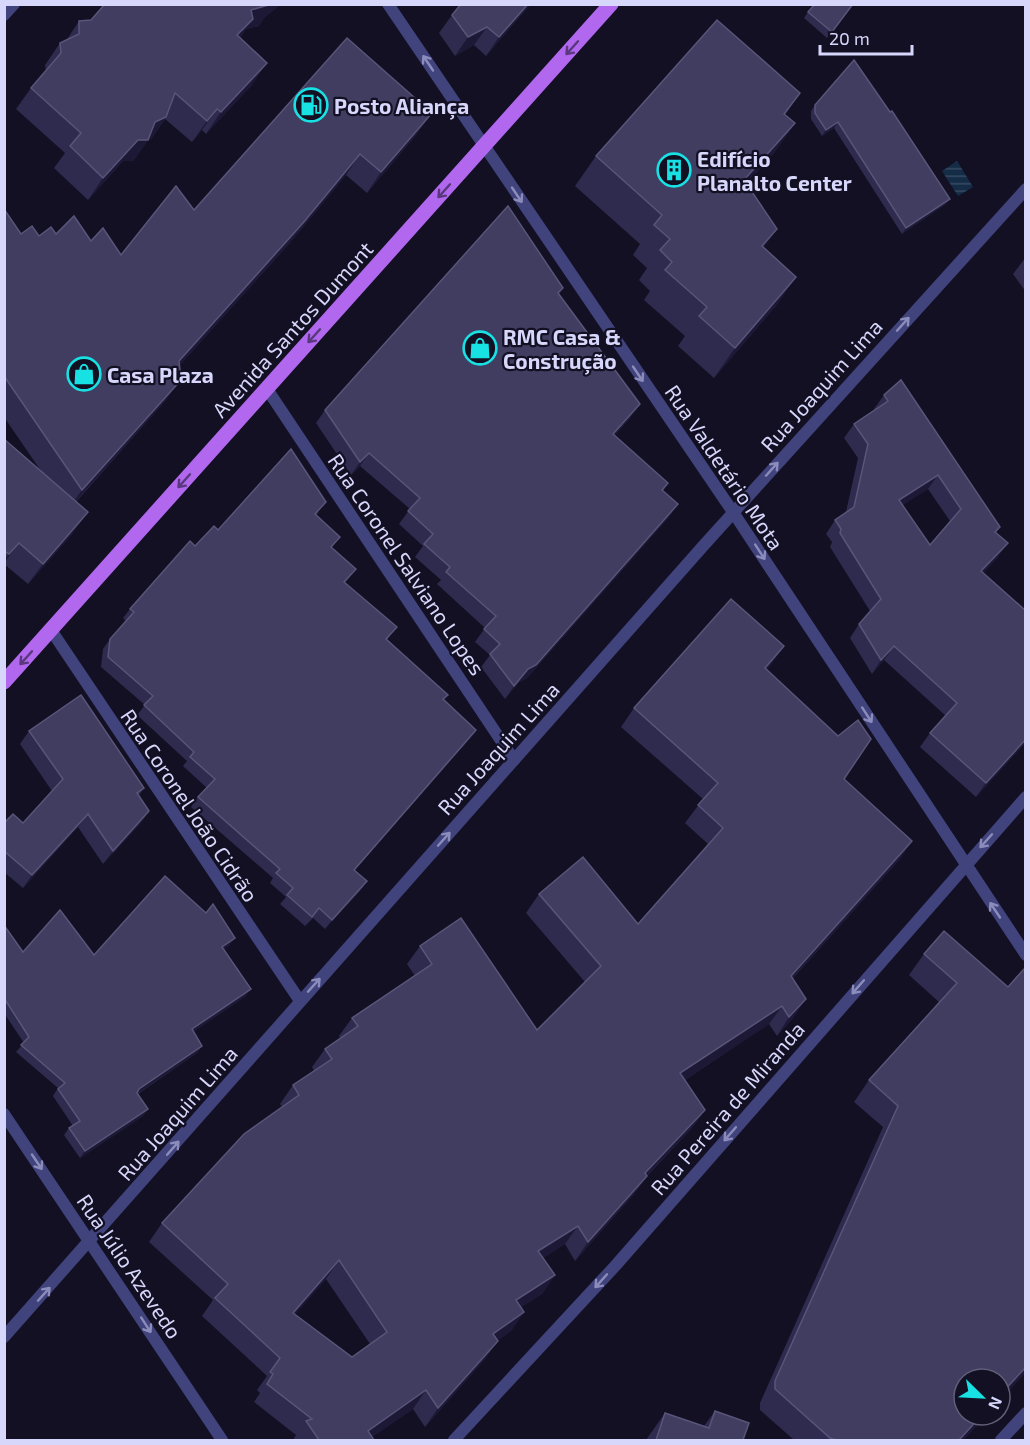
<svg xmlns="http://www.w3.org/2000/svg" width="1030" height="1445" font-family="'Exo 2',sans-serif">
<defs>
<pattern id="water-rules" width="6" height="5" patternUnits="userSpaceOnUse" patternTransform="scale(1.5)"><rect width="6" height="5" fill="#152c47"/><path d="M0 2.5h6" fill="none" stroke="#364a62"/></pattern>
</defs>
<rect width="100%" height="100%" fill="#121022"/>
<path fill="url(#water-rules)" d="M957,161L973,187L958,196L942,171Z"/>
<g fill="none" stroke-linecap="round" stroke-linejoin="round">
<g stroke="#40437c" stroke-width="12">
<path d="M388,4L733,512L1026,955"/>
<path d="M4,15L14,4"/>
<path d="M267,389L514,760"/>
<path d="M51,630L300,1001"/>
<path d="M4,1114L222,1440"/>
<path d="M4,1337L704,545L1026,189"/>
<path d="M454,1440L616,1265L1026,797"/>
<path d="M1001,1440L1026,1413"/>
</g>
<path stroke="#b168ef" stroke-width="15" d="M4,682L611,4"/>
</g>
<g fill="#2f2b4e" fill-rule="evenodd">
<path d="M105,4H281L264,18L259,26L246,29L240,38L252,85L206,134L202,130L192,142L165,119L151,139L148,140L133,161H123L88,200L54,168L65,153L16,109L31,88L46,71L45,65L60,43L66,41L79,21L91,20Z"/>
<path d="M461,4H531L486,56L474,45L455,56L439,33L452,15Z"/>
<path d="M853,4L827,38L804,18L808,12Z"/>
<path d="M800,93L785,115L795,123L774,153L747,183L764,248L796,277L775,307L714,378L678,346L685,336L644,300L650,291L639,280L647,268L633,255L640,244L575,186L596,156Z"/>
<path d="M815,105L890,112L946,204L902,234L834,128L822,136L811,119V111Z"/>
<path d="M417,134L367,193L346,175L289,244L179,366L166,400L76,502L73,533L28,584L4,564V439L41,471L4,417V209L21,234L39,236L56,234L91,241L121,255L194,210Z"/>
<path d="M1026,257V292L1013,274Z"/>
<path d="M563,288L558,294L631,417L614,436L668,483L663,491L669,517L527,678L519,682L505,699L481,667L490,655L475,642L485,628L437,584L441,580L415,557L423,546L399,524L410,509L360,466L351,475L316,423L325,410Z"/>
<path d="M884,395L1000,527L996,533L998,557L983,573L1026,611V742L976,797L920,747L930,733L946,716L884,660L872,674L850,638L859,624L870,611L830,547L832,542L826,534L835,520L846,512L858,458L844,438L854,424L875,410L874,409ZM928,489L950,521L930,545L902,505Z"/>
<path d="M319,512L316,515L332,548L356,569L345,583L390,636L387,640L448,695L444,700L476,730L469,739L355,870L367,881L360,891L325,929L313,918L305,926L280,904L286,897L270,883L273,878L191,807L198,797L207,788L183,766L187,761L137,715L145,705L101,667L103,649L110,639L126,621L123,618L130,609L195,546L218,530Z"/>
<path d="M771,665L767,670L844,779L912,841L899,860L793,978L794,1017L777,1036L769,1024L685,1080L705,1110L692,1128L647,1176L634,1194L575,1261L565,1244L543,1258L555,1275L542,1294L521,1307L524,1312L511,1331L498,1340L485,1359L425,1427L413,1409L372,1437L374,1440H293L296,1435L254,1402L260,1393L257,1390L267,1376L202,1316L213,1300L149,1242L162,1223L282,1107L280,1104L293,1085L314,1071L312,1067L325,1049L340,1038L339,1036L352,1018L415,976L407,964L420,946L537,1030L585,982L526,913L539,894L638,924L708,844L685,823L703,799L621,727L634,708ZM326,1279L370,1344L352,1357L295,1314Z"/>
<path d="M29,731L144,788L139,795L149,811L140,824L103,864L78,827L23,888L4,872V823H23L52,791L20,744Z"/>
<path d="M4,925L23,952L94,955L230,945L224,949L246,996L193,1032L202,1046L197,1053L138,1094L148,1109L143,1116L80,1158L64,1135L69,1128L73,1126L53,1096L58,1088L16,1052L24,1043L4,1013Z"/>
<path d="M924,954L1008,987L1026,971V1372L1000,1400V1379L964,1440H794L760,1410V1403L883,1127L854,1102L869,1080L939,1002L909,975Z"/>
<path d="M715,1411L743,1440H646L665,1413L704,1426Z"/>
</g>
<g fill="#1c1835">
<path d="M273,4H281L264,18Z"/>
<path d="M273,4L259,26L246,29L238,41L237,35L251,10Z"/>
<path d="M528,4H531L486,56L499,37Z"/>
<path d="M487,27L474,45L455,56L468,37Z"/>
<path d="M267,63L252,85L206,134L221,112Z"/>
<path d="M217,109L202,130L192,142L207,121Z"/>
<path d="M432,113L417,134L367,193L381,172Z"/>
<path d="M166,117L151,139L148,140L133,161H123L88,200L103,178L155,122Z"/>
<path d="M838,122L834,128L822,136L826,130Z"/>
<path d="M795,123L774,153L723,210L744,180Z"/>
<path d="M360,154L346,175L289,244L165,382L179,361Z"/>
<path d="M950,199L946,204L902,234L906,228Z"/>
<path d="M777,229L756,259L762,246Z"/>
<path d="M796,277L775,307L714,378L735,348Z"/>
<path d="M181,380L166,400L68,510L82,490Z"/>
<path d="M640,404L631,417L604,447L613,434Z"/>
<path d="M369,453L360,466L351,475L360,462Z"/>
<path d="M938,475L928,489L889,514L899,500Z"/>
<path d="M678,504L669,517L527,678L519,682L505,699L514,686Z"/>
<path d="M88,512L73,533L28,584L43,564Z"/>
<path d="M19,543L4,563V560Z"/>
<path d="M1008,543L998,557L972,585L981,571Z"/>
<path d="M784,646L771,665L752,687L765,668Z"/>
<path d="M894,646L884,660L872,674L881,660Z"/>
<path d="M476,730L469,739L347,879L354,870Z"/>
<path d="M1026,739V742L976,797L986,783Z"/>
<path d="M149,811L140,824L103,864L113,851Z"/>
<path d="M88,814L78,827L23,888L32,875Z"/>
<path d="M912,841L899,860L778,994L791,976Z"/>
<path d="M367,881L360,891L325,929L332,920Z"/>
<path d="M235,938L230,945L217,954L222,947Z"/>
<path d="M251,989L246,996L187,1036L192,1029Z"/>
<path d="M806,999L794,1017L777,1036L789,1017Z"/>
<path d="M782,1006L769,1024L668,1091L680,1073Z"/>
<path d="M202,1046L197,1053L134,1096L139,1089Z"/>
<path d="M148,1109L143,1116L80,1158L85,1151Z"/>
<path d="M705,1110L692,1128L632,1191L645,1173Z"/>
<path d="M647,1176L634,1194L575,1261L588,1242Z"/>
<path d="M578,1226L565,1244L525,1270L538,1251Z"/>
<path d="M339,1260L326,1279L280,1331L293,1313Z"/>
<path d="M555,1275L542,1294L503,1318L516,1300Z"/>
<path d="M524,1312L511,1331L480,1353L493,1334Z"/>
<path d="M498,1341L485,1359L425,1427L438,1408Z"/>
<path d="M1026,1367V1372L1000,1400V1395Z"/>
<path d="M426,1390L413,1409L368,1440V1431Z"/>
<path d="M982,1415H987L964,1440H959Z"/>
</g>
<g fill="#413d61" stroke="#585579" stroke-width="1.5" fill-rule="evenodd">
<path d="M105,4H272L251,10L253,19L237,35L267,63L221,112L217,109L207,121L175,93L166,117L155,122L148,140H138L103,178L70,146L81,133L31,88L61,53L60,43L79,34V21L91,20Z"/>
<path d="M461,4H528L499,37L487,27L468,37L452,15Z"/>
<path d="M815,4H853L832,32L808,12Z"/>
<path d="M717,20L800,93L784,114L795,123L744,180L777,229L762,246L796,277L735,348L699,316L707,307L665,270L672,262L660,250L670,239L654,225L662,215L596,156Z"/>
<path d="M347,38L432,113L381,172L360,154L303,223L179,361L181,380L82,490L4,376V209L21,234L32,226L39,236L51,227L56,234L74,216L91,241L103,228L121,255L176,186L194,210Z"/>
<path d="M854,60L890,112L892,111L950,199L906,228L838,122L826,130L815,113V105Z"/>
<path d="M508,206L563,288L558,293L640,404L613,434L668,483L662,490L678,504L536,665L528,669L514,686L490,654L500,644L484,629L496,616L446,572L450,567L424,544L433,534L408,511L420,498L369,453L360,462L325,410Z"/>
<path d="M901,380L1000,527L995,532L1008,543L981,571L1026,611V739L986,783L930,733L957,703L894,646L881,660L859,624L881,599L840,533L841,529L835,520L854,507L868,444L854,424L888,401L884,395ZM938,475L961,509L930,545L899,500Z"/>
<path d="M4,439L88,512L43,564L19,543L9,554L4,551Z"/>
<path d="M291,449L326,502L315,514L340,537L331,547L356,569L344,582L397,627L386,639L448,695L443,699L476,730L354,870L367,881L332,920L319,908L312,917L287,895L293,888L276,873L280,869L198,797L215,779L190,757L194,752L144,705L153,696L108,657L110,639L134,612L130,609L190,541L195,546L214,526L218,530Z"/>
<path d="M731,599L784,646L765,668L838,736L858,720L871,739L844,779L912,841L791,976L806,999L789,1017L782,1006L680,1073L705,1110L645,1173L647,1176L588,1242L578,1226L538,1251L555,1275L516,1300L524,1312L493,1334L498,1341L438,1408L426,1390L368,1431L374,1440H319L306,1421L312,1419L267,1384L273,1374L270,1372L280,1358L215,1298L228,1284L162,1223L244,1134L299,1095L293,1085L332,1059L325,1049L358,1026L352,1018L432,964L420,946L461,918L537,1030L601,966L539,894L583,857L638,924L723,828L698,805L718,783L634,708ZM339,1260L387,1332L352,1357L293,1313Z"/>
<path d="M81,695L144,788L137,793L149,811L113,851L88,814L32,875L4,851V823L13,814L23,823L63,779L29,731Z"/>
<path d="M165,876L206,913L213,904L235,938L222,947L251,989L192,1029L202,1046L139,1089L137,1093L148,1109L85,1151L69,1128L80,1121L58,1089L65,1083L21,1045L29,1037L4,998V925L23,952L60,910L94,955Z"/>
<path d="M944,931L1008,987L1024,969L1026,971V1367L1000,1395V1379H964V1415H982L959,1440H836L830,1438L775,1389V1381L898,1106L869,1080L957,983L924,954Z"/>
<path d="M715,1411L749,1423L743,1440H656L665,1413L709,1428Z"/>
</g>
<defs><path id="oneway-shaft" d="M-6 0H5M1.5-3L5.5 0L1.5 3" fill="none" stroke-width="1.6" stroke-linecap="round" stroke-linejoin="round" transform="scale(1.5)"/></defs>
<g stroke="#5a387e">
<use href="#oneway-shaft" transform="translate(572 48) rotate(132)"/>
<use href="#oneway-shaft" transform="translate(444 191) rotate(132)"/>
<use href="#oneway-shaft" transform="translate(314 336) rotate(132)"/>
<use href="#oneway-shaft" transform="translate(184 481) rotate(132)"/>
<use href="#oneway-shaft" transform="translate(26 658) rotate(132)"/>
</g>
<g stroke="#8c8cbc">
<use href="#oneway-shaft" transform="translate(428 63) rotate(-124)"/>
<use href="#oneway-shaft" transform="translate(517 195) rotate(56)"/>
<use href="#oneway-shaft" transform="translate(903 324) rotate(-48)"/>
<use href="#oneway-shaft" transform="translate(638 374) rotate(56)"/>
<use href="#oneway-shaft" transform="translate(772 469) rotate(-48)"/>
<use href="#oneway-shaft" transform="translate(760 552) rotate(57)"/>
<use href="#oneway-shaft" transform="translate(867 715) rotate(57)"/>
<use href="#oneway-shaft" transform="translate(444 839) rotate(-48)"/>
<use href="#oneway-shaft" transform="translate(986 841) rotate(132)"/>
<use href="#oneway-shaft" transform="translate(995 910) rotate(-124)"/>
<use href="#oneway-shaft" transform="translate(314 985) rotate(-48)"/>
<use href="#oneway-shaft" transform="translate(858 987) rotate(131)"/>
<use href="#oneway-shaft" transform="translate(730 1134) rotate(131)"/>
<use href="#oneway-shaft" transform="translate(173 1148) rotate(-49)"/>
<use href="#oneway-shaft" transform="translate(37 1162) rotate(56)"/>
<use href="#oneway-shaft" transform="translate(601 1281) rotate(132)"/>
<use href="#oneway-shaft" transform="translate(44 1294) rotate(-48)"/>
<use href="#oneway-shaft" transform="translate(146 1325) rotate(57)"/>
</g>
<defs>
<g id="fuel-ring" transform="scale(1.725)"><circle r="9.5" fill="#121022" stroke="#18e1e4" stroke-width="1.5"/><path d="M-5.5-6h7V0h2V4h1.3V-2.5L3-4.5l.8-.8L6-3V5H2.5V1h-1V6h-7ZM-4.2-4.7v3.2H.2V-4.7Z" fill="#18e1e4"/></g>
<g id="building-ring" transform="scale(1.725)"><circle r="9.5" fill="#121022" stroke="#18e1e4" stroke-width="1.5"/><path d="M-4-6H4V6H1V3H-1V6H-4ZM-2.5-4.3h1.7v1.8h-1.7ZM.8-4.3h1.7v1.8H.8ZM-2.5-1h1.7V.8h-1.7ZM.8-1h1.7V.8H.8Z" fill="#18e1e4"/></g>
<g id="shop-ring" transform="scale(1.725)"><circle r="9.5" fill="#121022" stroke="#18e1e4" stroke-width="1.5"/><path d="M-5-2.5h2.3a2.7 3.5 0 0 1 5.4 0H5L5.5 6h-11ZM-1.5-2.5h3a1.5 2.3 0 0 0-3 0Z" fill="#18e1e4"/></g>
</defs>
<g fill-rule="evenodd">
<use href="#fuel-ring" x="311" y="105"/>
<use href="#building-ring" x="674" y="170"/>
<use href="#shop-ring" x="480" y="348"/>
<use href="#shop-ring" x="84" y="374"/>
</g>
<g text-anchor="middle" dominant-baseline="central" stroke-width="4.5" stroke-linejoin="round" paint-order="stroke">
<g font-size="21" font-weight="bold" fill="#d7d6fb" stroke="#121022" text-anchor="start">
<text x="334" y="105">Posto Aliança</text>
<text x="697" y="158">Edifício<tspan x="697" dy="24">Planalto Center</tspan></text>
<text x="503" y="336">RMC Casa &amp;<tspan x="503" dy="24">Construção</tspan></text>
<text x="107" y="374">Casa Plaza</text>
</g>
<g font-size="21" fill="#d7d6fb" stroke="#121022">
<text transform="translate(292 329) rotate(-48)">Avenida Santos Dumont</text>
<text transform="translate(821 385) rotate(-48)">Rua Joaquim Lima</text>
<text transform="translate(725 467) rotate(56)">Rua Valdetário Mota</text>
<text transform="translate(407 564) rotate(56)">Rua Coronel Salviano Lopes</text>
<text transform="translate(498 748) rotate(-48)">Rua Joaquim Lima</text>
<text transform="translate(190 805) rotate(56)">Rua Coronel João Cidrão</text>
<text transform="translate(727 1108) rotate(-49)">Rua Pereira de Miranda</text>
<text transform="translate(177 1113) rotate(-49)">Rua Joaquim Lima</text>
<text transform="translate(130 1266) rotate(56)">Rua Júlio Azevedo</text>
</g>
</g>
<rect width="1030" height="1445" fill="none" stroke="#d7d6fb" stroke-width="12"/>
<g transform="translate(982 1397) rotate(114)"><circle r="28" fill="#121022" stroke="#615f79" stroke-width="1.5"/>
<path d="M0-4.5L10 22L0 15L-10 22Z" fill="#18e1e4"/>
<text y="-9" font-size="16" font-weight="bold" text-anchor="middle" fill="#d7d6fb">N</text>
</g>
<path d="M820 45v9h92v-9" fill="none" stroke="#d7d6fb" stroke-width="3"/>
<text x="829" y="45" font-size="18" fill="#d7d6fb" stroke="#121022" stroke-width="4.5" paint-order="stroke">20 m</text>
</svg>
